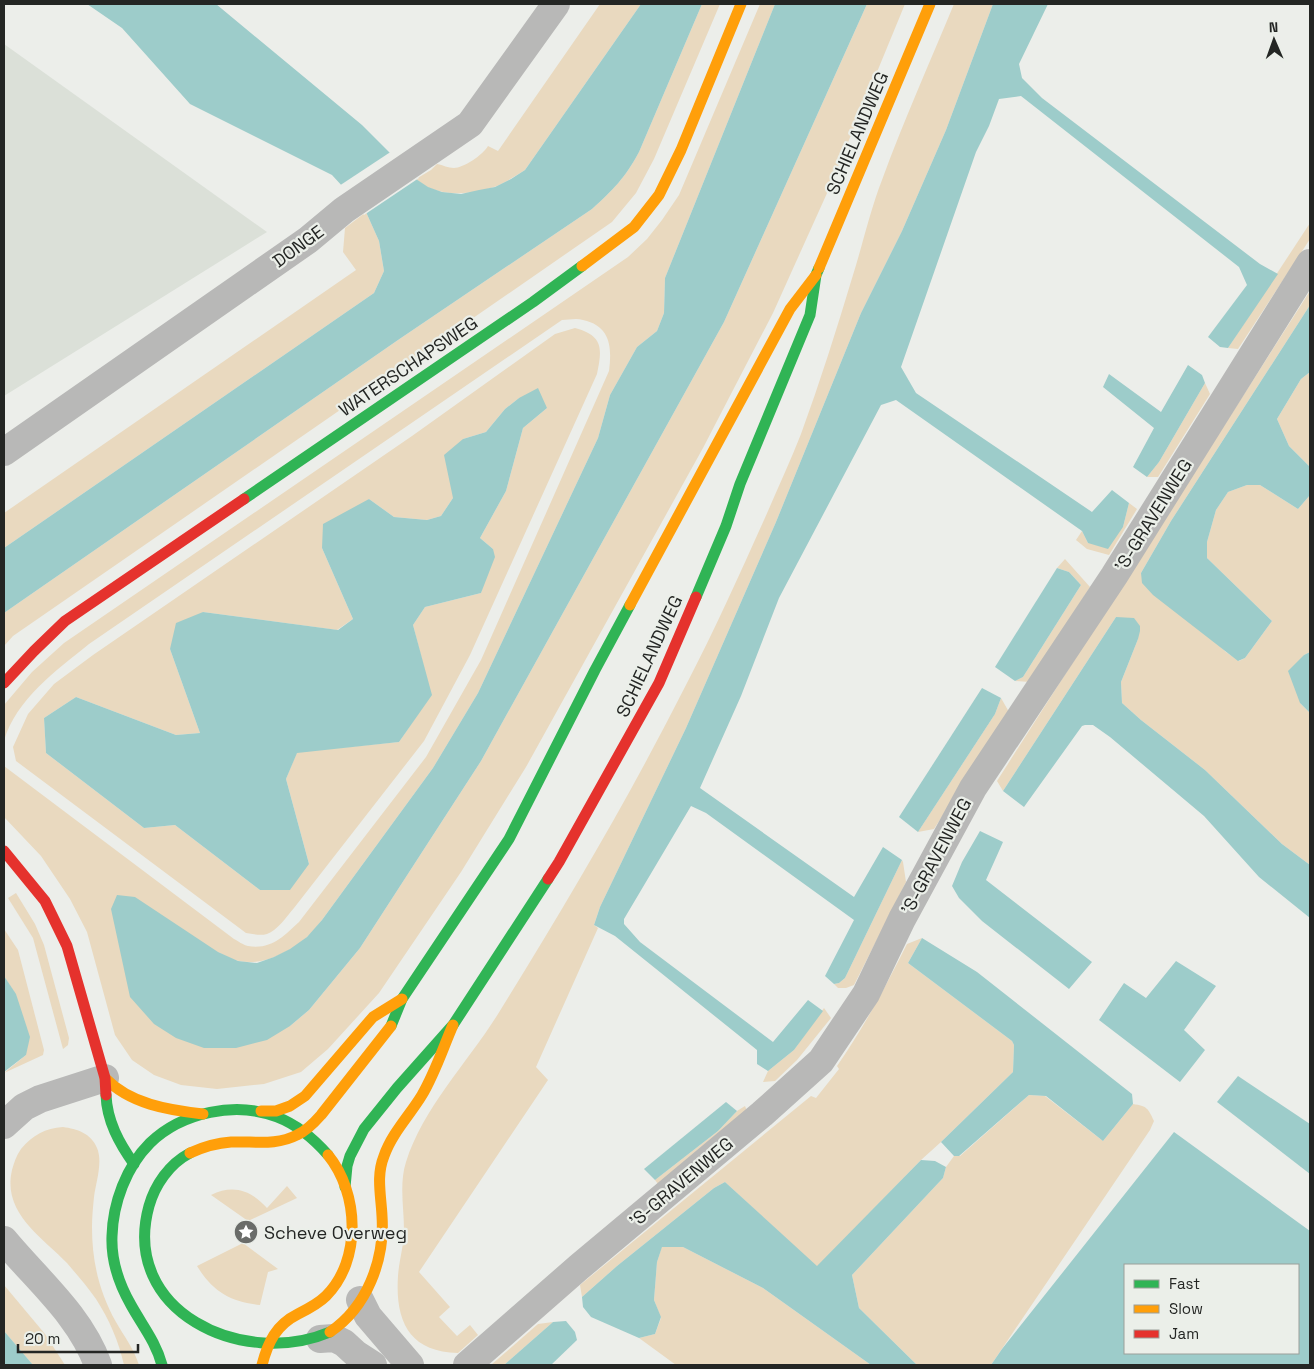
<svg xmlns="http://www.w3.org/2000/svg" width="1314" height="1369" font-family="'Space Grotesk',sans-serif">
<rect width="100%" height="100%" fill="#eceeea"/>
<path fill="#dbe0d8" d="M4,44L267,232L4,396Z"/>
<g fill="#e9d9bf" fill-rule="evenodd">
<path d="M600,4H641L525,170C515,176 505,183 494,187C474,194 449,196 429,188C424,186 420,182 416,179L431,170L437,164C443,165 448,168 454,168C463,168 483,155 488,146L498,151Z"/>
<path d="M702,4H720L654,159L636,193L612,222L13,636L4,646V613L398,340L592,209C613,190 625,178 639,152Z"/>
<path d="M760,4H775L665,278L664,313L657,331L637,347L610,395L598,438L478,693L433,768L322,920C317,926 312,933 306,938C288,953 263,966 239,961C232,960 224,955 218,952L290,1026L309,1010L360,948L481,761L724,322L867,4H905L828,191L791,273L773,313L703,448L526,767L461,872L379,993L328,1049L301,1072L264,1084L217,1089L181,1085L154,1075L132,1060L115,1035L87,932L70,899L41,856L4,817V766L234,939C238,941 243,945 248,946C271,950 284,936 299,922L426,757L481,660L609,371C612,348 611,326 583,320C576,318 569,320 562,320L89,644C57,670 16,699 4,741V705L32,672L64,643L628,257L647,239L662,220L679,195Z"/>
<path d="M954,4H993L946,130L902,231L861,313L776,522L686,728L600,907L594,925L598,928L536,1067L548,1080L419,1272L450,1307L439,1317L457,1336L470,1325L478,1335L458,1353C409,1352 395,1321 398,1276C399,1261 404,1245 404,1230C404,1208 399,1184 406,1162C423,1108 468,1062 498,1014C565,906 630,796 687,683C716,627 742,569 768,511C779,485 791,460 801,434C820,382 837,328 853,275C863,243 870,211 882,180C904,120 930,62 954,4Z"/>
<path d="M366,212L379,241L384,271L374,293L4,548V513L356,270L343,252L345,228Z"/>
<path d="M1310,223V239L1238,349L1228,348Z"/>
<path d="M1310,291V305L1171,521L1141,573L1226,652L1239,661L1245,658L1272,621L1207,558V542L1216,510L1228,492L1247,485H1260L1298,509L1310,495V652L1304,655L1300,703L1310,713V865L1282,844L1205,770L1141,720L1122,703L1121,682L1138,639L1116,617L1003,791L997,781Z"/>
<path d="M575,328C604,336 602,349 597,374L470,655L424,741L294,908C287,916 277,931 267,934C260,936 253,934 246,933L16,761L13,747L28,714L54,684L93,655L412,436L555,334ZM519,398L547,408L523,428L506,491L480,538L493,549L481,593L425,607L413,625L431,695L399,742L297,752L286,779L309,864L260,890L175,825L144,828L46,753L44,718L76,697L176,735L200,733L170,649L203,612L337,630L353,619L322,548L369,499L394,517L427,520L441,516L453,498L463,439L486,432L505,409Z"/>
<path d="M1310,372V467L1289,446L1277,419L1301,379Z"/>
<path d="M1205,383L1210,394L1158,477H1147L1159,462Z"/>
<path d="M1129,503L1137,509L1109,555L1087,549L1076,540L1082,531L1088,543L1123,527Z"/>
<path d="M1065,559L1090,587L1030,682L1015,681L1023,677L1081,585L1069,572L1057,568Z"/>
<path d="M1001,698L1009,712L934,829L918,832L995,714Z"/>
<path d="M902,860L903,862L906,882L854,985L846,988H838L834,984L839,983L845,978Z"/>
<path d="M16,893L35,924L44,945L69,1038L68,1045L63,1049L33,938L8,898Z"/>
<path d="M4,929L18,950L44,1050L43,1055L4,1073L26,1055L16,995L4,976Z"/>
<path d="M922,938L908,963L1012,1041L1014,1045L1013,1072L941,1142L921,1160L817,1267L725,1182L714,1188L617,1266L582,1297L580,1285L811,1096L816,1098L839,1069L837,1066C864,1027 886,986 907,944Z"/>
<path d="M824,1008L831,1018L797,1060L775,1081L763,1082L768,1071L794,1050Z"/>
<path d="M1029,1095L1045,1096L1103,1141L1133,1104C1147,1106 1148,1108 1154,1121L1150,1130L991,1365H917L859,1308L852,1275L943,1178L946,1167L954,1156H960Z"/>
<path d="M745,1106L747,1111L658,1184L655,1180L718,1131L737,1111Z"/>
<path d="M63,1127C77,1129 91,1133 97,1148C103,1162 96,1182 94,1197C93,1207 92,1217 92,1227C92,1261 99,1292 116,1322C124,1336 134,1349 139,1365H124C119,1342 109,1319 96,1299C87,1286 77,1275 67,1263C42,1237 2,1213 12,1170C14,1163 16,1156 21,1149C33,1135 45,1128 63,1127Z"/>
<path d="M287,1186L297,1198L248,1221L211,1195C233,1184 251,1190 267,1208Z"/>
<path d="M243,1243L278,1269L268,1272L260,1305C231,1302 213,1292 197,1266Z"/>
<path d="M662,1246L683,1247L763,1288L871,1365H676L639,1338L655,1334L661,1318L654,1300L657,1262Z"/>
<path d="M4,1285L45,1334L65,1365H33L4,1331Z"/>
<path d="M553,1322L504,1365H491L538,1324Z"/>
</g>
<g fill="#9dccca" fill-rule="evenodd">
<path d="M87,4H216L362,125L416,179L428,187L442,192L461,194L479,190L495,187L511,179L525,170L641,4H702L639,152C625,178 613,190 592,209L398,340L4,613V548L374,293L384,271L379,241L366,212L332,175L190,104L122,28Z"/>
<path d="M775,4H867L724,322L481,761L360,948L309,1010L290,1026L267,1040L236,1048H204L176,1038L154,1024L130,997L111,909L117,895L135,897L218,952L238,961L257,963L274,957L290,949L307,937L322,920L433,768L478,693L598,438L610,395L637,347L657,331L664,313L665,278Z"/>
<path d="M993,4H1048L1019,64L1022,78L1042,98L1260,264L1278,274L1228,348L1220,347L1208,337L1247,285L1239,267L1021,96L999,99L989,126L976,152L901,367L916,393L1092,512L1112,490L1129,503L1123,527L1108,549L1088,543L1082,531L896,400L881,405L779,598L741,696L700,788L854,897L883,847L902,860L845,978L839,983L834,984L825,976L854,920L706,813L691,806L624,919V924L640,942L773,1042L808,1000L823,1011L794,1050L768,1071L757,1064V1050L615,936L594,925L600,907L686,728L776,522L861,313L902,231L946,130Z"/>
<path d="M1310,305V372L1301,379L1277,419L1289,446L1310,467V495L1298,509L1260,485H1247L1228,492L1216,510L1207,542V558L1272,621L1245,658L1238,661L1153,595L1142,583L1141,573L1171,521Z"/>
<path d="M1188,365L1202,375L1205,383L1159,462L1147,477L1133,467L1154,428L1103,387L1109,374L1161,412Z"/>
<path d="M538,388L547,408L523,428L506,491L480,538L493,549L495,557L481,593L425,607L413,625L432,695L399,742L297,753L286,779L309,864L290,890H260L175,825L144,828L46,753L44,718L76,697L176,735L200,733L170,649L176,623L203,612L338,630L353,619L322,548L323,524L369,499L394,517L427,520L441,516L453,498L444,455L463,439L486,432L505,409L519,398Z"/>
<path d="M1057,568L1069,572L1081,585L1023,677L1015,681L995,667Z"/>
<path d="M1116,617L1134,618L1140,626V631L1138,639L1121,682L1122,703L1141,720L1205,770L1282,844L1310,865V918L1259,877L1204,816L1110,737L1093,725H1085L1082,726L1024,807L1003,791Z"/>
<path d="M1310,652V713L1300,703L1288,671L1304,655Z"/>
<path d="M982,688L1001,698L995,714L918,832L899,817Z"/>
<path d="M980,831L1003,842L986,880L1092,962L1069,989L982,921L959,898L952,886L962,862Z"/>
<path d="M922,938L977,972L1132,1094L1133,1104L1103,1141L1046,1096L1029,1095L959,1156H954L941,1142L1013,1072L1014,1045L1012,1041L908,963Z"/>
<path d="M1176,961L1216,986L1184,1030L1205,1050L1180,1082L1099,1020L1124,983L1146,998Z"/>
<path d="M4,976L16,994L30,1037L26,1055L4,1072Z"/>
<path d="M1238,1076L1310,1124V1174L1217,1102Z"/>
<path d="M726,1102L737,1111L718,1131L655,1180L644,1169Z"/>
<path d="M1174,1132L1310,1231V1365H1130L1129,1364L1127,1365H991L1002,1349ZM1125,1265H1298V1353H1125Z"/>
<path d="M921,1160L935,1161L946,1167L943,1178L852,1275L859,1308L917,1365H871L763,1288L683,1247H662L657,1262L654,1300L661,1317L655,1334L639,1338L591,1317L583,1307L582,1297L617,1266L714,1188L725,1182L817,1266Z"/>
<path d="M566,1321L575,1332L577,1340L551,1365H504L553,1322Z"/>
<path d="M4,1331L33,1365H4Z"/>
</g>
<path fill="#eceeea" d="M392,151L419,178L364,215L339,186Z"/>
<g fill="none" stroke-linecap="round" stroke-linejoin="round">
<g stroke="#b8b8b7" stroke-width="28">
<path d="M4,452L308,240L344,210L470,124L556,4"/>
<path d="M4,1125L24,1107L40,1099L105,1078"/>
<path d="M4,1240C37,1280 80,1315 98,1365"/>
<path d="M360,1300L368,1316L410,1365"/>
<path d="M320,1339L334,1338L344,1343L356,1354L373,1365"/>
<path d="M467,1365L579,1267L762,1114L821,1061L866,994L902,919L973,788L1114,576L1310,263"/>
</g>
<g stroke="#30b455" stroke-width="11">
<path d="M244,499L533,302L582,266"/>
<path d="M696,597L726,526L740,484L810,315L816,275L819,268"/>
<path d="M391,1026L402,999L509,839L595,670L630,605"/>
<path d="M106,1095C107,1121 119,1143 134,1164"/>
<path d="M190,1153C169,1164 155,1185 149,1206C120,1311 242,1369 330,1332"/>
<path d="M345,1187L347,1166L350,1156L364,1129L397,1088L453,1025L548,879"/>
<path d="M162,1365C156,1342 142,1325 131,1305C119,1284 111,1260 112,1236C113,1203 126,1167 150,1143C182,1112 236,1101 277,1117C298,1125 314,1139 328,1155"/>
</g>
<g stroke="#ff9f0a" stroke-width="11">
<path d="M582,266L634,227L659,195L681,150L741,4"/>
<path d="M819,268L930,4"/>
<path d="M630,605L790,309L816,275"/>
<path d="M105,1078C130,1104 168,1110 203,1114"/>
<path d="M261,1111H276L290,1106L305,1096L373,1017L402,999"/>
<path d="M190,1153C203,1147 216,1143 231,1142C254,1141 276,1146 297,1135C306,1131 314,1123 321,1115L391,1026"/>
<path d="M330,1332C367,1307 385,1260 382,1216C381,1195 376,1176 384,1156C392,1133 410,1115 422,1095C435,1073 443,1048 453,1025"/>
<path d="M262,1365C268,1342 276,1325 298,1314C308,1309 318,1304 326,1296C362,1260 359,1193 328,1155"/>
</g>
<g stroke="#e5322d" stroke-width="11">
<path d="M4,683L34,651L65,621L244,499"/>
<path d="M4,851L45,901L67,946L105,1078L106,1095"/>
<path d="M548,879L559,862L659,683L696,597"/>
</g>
</g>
<defs>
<g id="sight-disc" transform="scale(1.25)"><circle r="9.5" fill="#6a6c69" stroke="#ebefe9"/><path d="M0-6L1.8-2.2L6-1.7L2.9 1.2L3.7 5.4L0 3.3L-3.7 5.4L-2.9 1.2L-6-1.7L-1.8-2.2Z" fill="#fff"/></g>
</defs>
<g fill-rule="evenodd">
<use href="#sight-disc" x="246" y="1232"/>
</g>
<g text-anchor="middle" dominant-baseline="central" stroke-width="4.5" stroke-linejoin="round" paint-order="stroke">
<g font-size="18" fill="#242624" stroke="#ebefe9">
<text transform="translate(857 133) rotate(-67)">SCHIELANDWEG</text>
<text transform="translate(298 246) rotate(-36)">DONGE</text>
<text transform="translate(408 366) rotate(-34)">WATERSCHAPSWEG</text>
<text transform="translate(1153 515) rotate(-58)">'S-GRAVENWEG</text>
<text transform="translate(649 656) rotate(-65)">SCHIELANDWEG</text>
<text transform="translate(936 856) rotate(-62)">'S-GRAVENWEG</text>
<text transform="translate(681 1182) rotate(-40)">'S-GRAVENWEG</text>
</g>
<g font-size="18" fill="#242624" stroke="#ebefe9" text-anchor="start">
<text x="264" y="1232">Scheve Overweg</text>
</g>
</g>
<rect width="1314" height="1369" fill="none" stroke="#242624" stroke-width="10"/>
<rect x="1124" y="1264" width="175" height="90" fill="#ebefe9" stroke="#9b9f9a"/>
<rect x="1134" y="1280" width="25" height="8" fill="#30b455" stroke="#9b9f9a"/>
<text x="1169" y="1289" font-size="15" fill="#242624">Fast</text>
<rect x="1134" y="1305" width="25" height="8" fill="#ff9f0a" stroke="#9b9f9a"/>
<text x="1169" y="1314" font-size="15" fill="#242624">Slow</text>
<rect x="1134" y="1330" width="25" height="8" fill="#e5322d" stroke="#9b9f9a"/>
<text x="1169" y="1339" font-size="15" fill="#242624">Jam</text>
<g transform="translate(1274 40) rotate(358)" stroke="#ebefe9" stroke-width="4" paint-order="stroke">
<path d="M0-4L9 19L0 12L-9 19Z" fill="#242624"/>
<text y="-8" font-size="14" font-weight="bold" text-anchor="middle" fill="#242624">N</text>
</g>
<path d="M18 1344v8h120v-8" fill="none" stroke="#242624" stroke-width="2.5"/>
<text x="25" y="1344" font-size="15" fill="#242624" stroke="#ebefe9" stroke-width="4" paint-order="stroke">20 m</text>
</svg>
